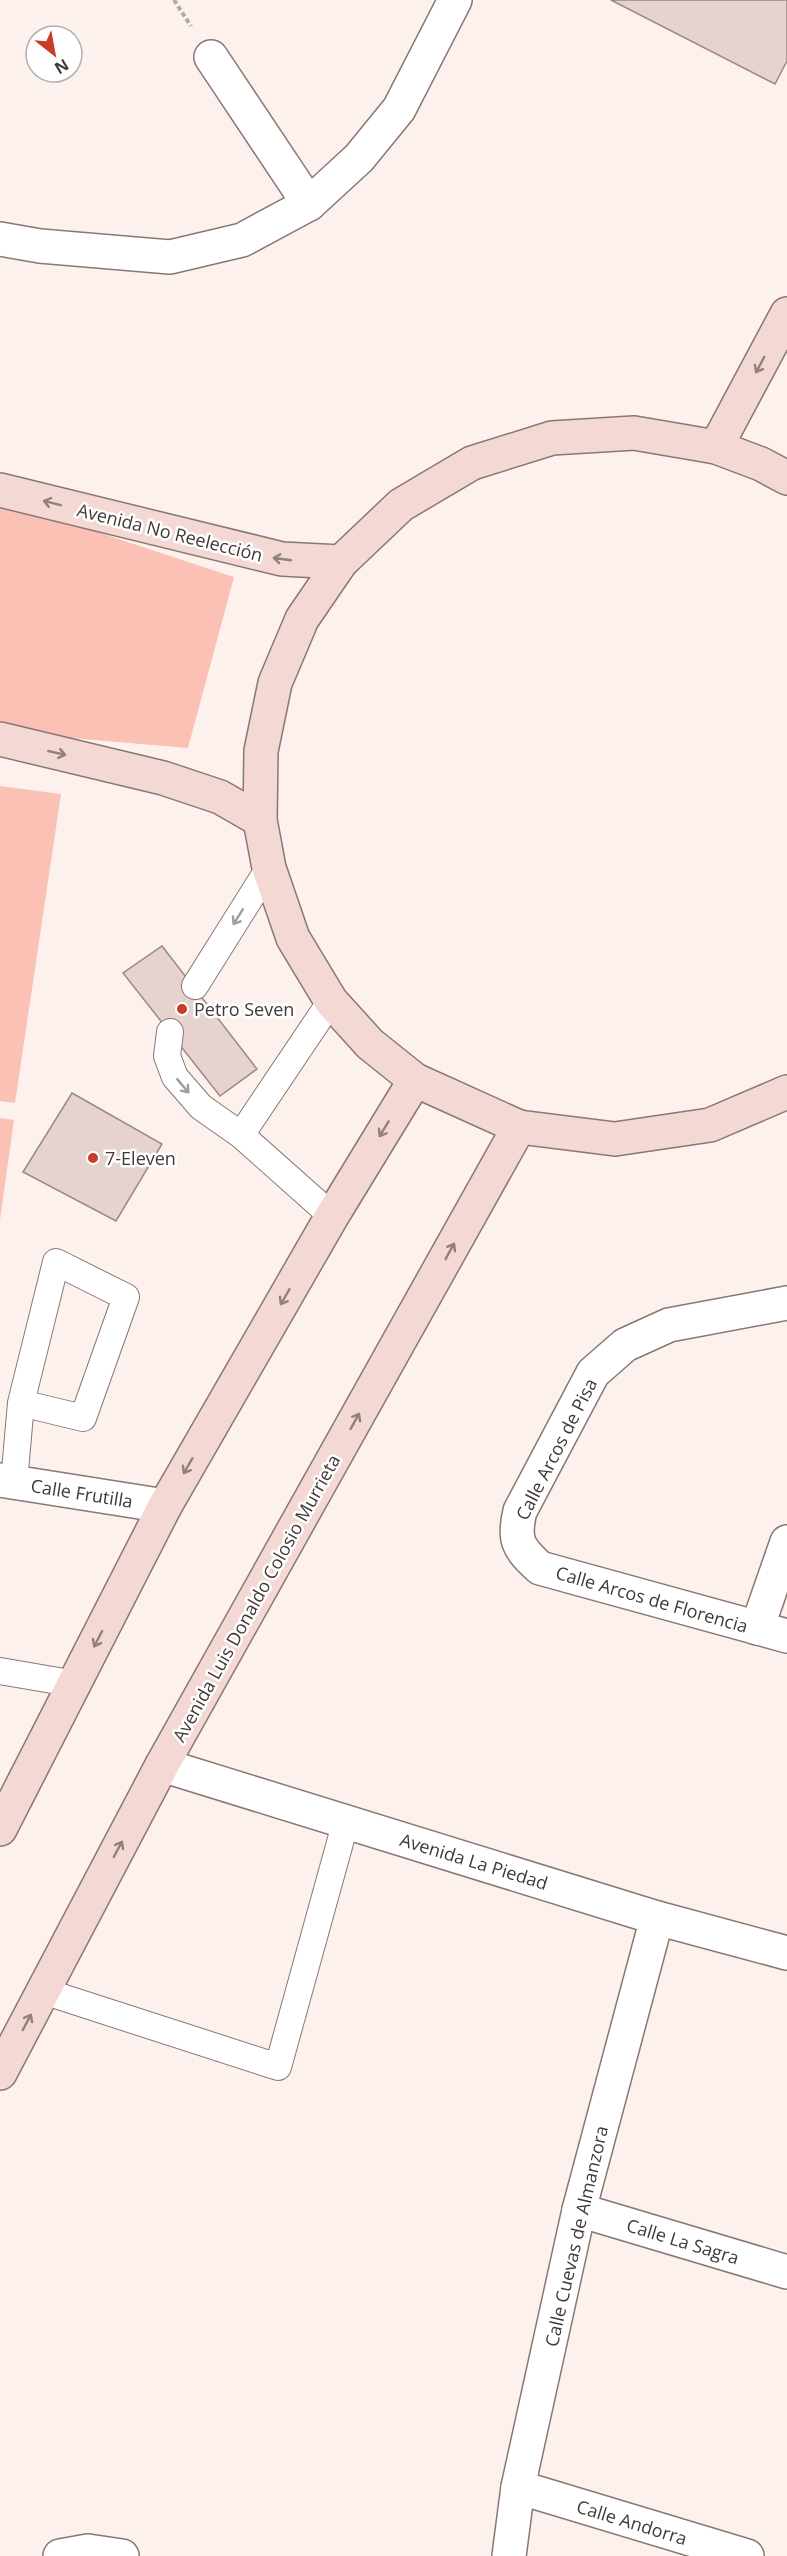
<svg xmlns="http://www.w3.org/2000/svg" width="787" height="2556" font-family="'Open Sans',sans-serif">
<rect width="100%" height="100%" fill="#fdf1ee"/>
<g fill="#fbc1b5">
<path d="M0,500L234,577L188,748L0,732Z"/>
<path d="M0,786L61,794L15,1103L0,1101Z"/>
<path d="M0,1118L14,1120L0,1220Z"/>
</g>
<g fill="#e6d2ce" stroke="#9b8884" stroke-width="1.5">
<path d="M611,0H787V61L775,84Z"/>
<path d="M162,946L257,1069L220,1096L123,973Z"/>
<path d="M72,1093L162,1144L116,1221L23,1172Z"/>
</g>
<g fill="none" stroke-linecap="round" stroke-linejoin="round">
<g stroke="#897773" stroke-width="28">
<g id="lane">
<path d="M195,986L269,868"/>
<path d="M170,1032L167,1056L175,1077L201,1107L241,1135L332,1216"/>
<path d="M241,1135L331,1001"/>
<path d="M14,1482L21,1403L56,1262L126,1297L83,1418L21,1403"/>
<path d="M0,1671L76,1684"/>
<path d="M43,1991L278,2067L346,1821"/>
</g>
</g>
<g stroke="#897773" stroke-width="36">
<g id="street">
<path d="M211,57L309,204"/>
<path d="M0,239L40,246L170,257L242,240L309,204L359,158L399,109L455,0"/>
<path d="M787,1303L669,1325L625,1345L593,1373L520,1511C513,1540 518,1548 540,1568L787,1636"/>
<path d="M0,1480L165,1506"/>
<path d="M757,1628L787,1542"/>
<path d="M162,1765L657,1918L787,1953"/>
<path d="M579,2210L787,2272"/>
<path d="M518,2487L747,2556"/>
<path d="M60,2556L88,2551L122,2556"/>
<path d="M509,2556L518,2487L579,2210L657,1918"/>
</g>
</g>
<g stroke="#897773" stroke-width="36">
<g id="secondary">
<path d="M716,447L787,314"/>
<path d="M787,478L761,464L716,447L634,433L552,438L472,463L401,505L341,562L302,619L275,683L261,751L260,820L269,868L293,938L331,1001L370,1044L415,1080L519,1127L615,1139L710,1125L787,1092"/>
<path d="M0,490L282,559L341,562"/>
<path d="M0,739L163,778L220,797L260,820"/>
<path d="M0,1829L165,1506L332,1216L415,1080"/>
<path d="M0,2073L162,1765L519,1127"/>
</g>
</g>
<path stroke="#b2a8a5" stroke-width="4" stroke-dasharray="4.5 3" stroke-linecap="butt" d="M174,0L191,26"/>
<use href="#lane" stroke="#fff" stroke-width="26"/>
<use href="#street" stroke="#fff" stroke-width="33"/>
<use href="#secondary" stroke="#f3d8d3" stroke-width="33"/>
</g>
<defs><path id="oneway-shaft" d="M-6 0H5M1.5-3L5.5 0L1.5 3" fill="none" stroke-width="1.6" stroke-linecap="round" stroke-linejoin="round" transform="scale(1.5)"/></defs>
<g stroke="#91817d">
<use href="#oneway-shaft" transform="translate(760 365) rotate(118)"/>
<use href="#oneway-shaft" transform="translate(52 503) rotate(-166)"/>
<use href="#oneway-shaft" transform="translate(282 559) rotate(-172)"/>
<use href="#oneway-shaft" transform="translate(57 753) rotate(13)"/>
<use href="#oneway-shaft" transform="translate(384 1129) rotate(121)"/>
<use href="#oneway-shaft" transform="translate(450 1251) rotate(-61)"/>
<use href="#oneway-shaft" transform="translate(285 1297) rotate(120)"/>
<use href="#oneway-shaft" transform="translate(355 1421) rotate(-61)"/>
<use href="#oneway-shaft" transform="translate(188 1466) rotate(120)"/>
<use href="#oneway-shaft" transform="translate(98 1639) rotate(117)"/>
<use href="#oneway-shaft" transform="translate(118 1849) rotate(-62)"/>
<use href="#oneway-shaft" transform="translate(27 2022) rotate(-62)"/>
</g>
<g stroke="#a09c9b">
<use href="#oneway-shaft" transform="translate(238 917) rotate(122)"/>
<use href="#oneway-shaft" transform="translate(183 1086) rotate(50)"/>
</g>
<g fill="#c83d26" stroke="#fff" stroke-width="2">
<circle cx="182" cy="1009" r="6"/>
<circle cx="93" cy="1158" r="6"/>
</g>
<g text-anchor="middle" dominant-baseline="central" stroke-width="5" stroke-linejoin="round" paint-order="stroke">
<g font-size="18" fill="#413937" stroke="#fff">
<text transform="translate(170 532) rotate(14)">Avenida No Reelección</text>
<text transform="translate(556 1449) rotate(-63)">Calle Arcos de Pisa</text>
<text transform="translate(82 1493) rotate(9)">Calle Frutilla</text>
<text transform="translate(256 1598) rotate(-61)">Avenida Luis Donaldo Colosio Murrieta</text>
<text transform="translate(652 1599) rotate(16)">Calle Arcos de Florencia</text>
<text transform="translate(474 1861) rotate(17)">Avenida La Piedad</text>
<text transform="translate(576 2236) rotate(-77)">Calle Cuevas de Almanzora</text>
<text transform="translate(683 2241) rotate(17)">Calle La Sagra</text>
<text transform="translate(632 2522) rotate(17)">Calle Andorra</text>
</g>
<g font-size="18" fill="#413937" stroke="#fff" text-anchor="start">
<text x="194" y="1009">Petro Seven</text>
<text x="105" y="1158">7-Eleven</text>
</g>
</g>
<g transform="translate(54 54) rotate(149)"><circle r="28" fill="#ffffff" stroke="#b3b0af" stroke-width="1.5"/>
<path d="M0-4.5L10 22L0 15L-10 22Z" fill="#c83d26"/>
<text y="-9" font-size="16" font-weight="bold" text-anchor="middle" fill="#413937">N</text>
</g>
</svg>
